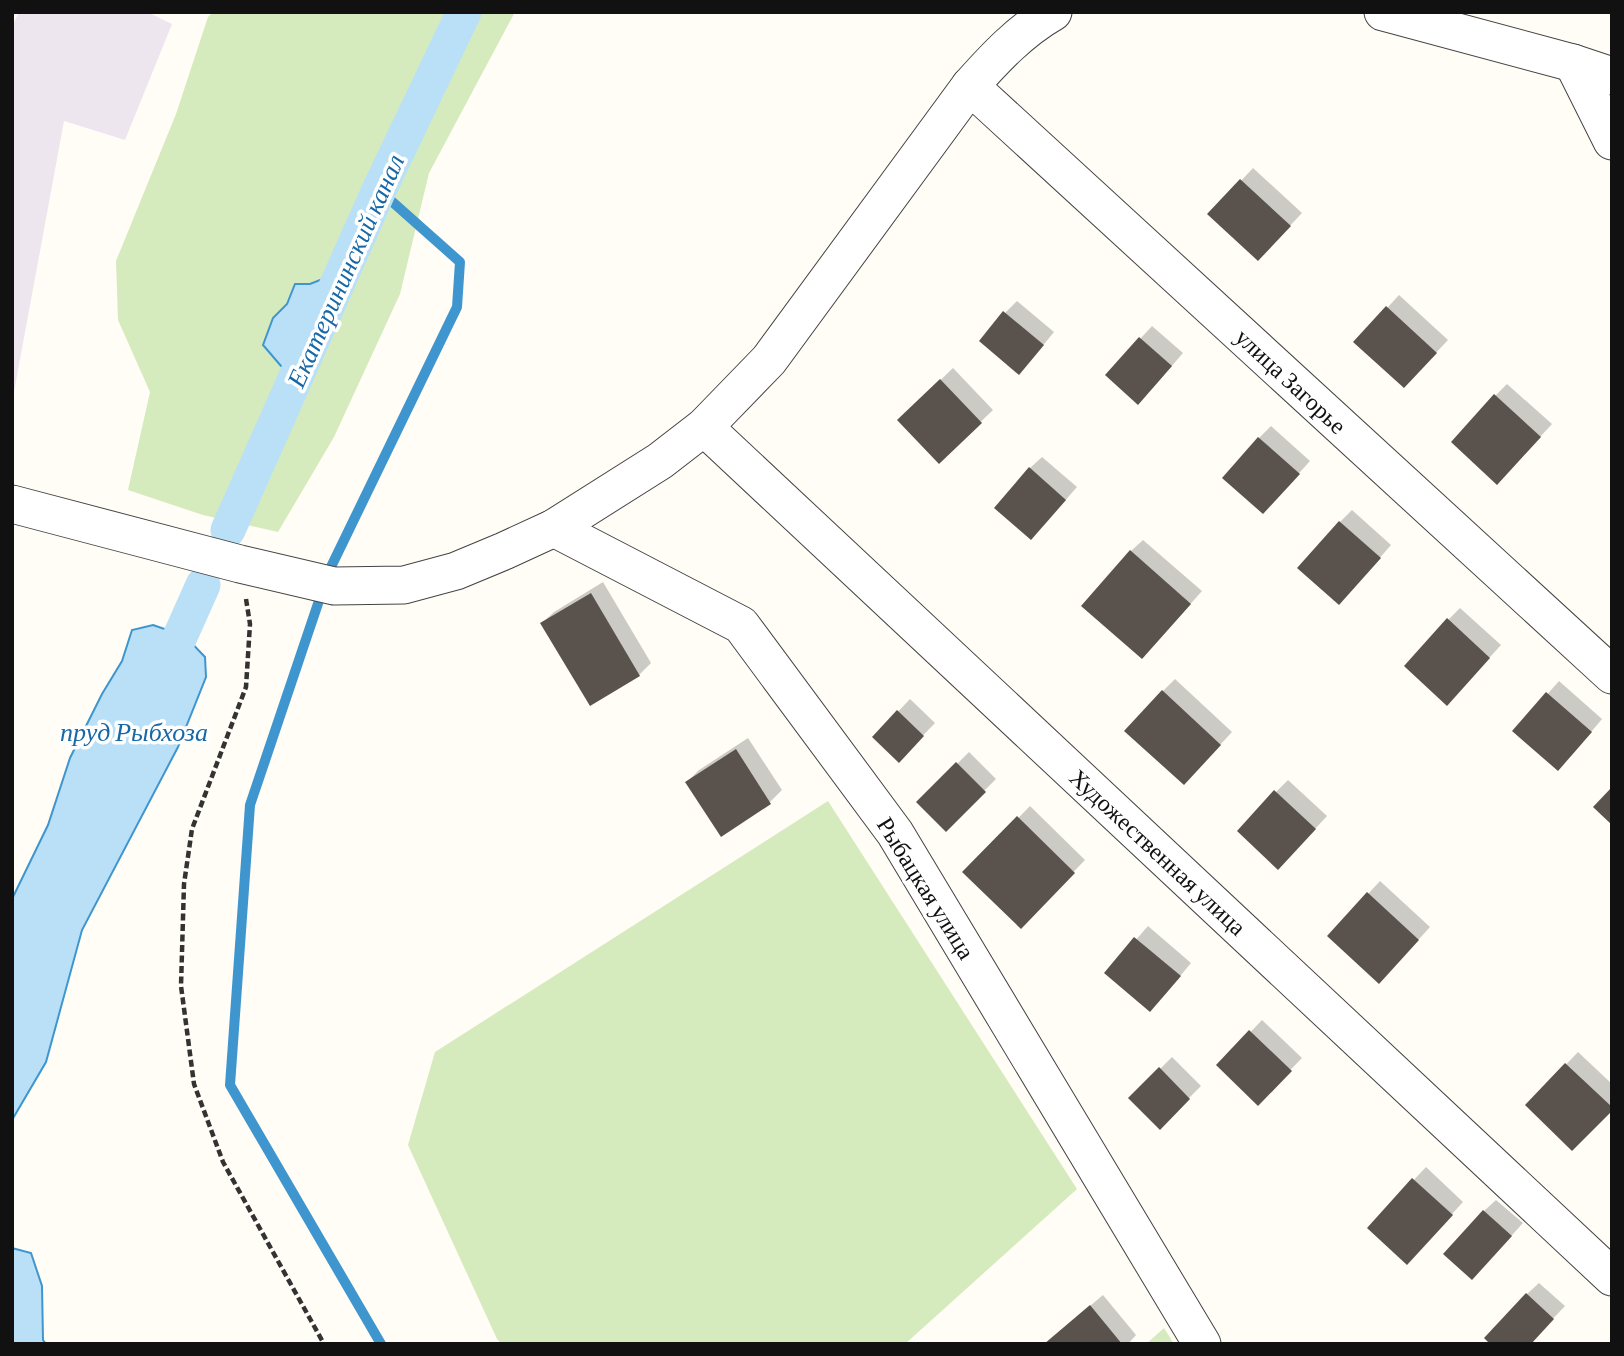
<svg xmlns="http://www.w3.org/2000/svg" width="1624" height="1356" font-family="'Crimson Pro',serif">
<rect width="100%" height="100%" fill="#fffdf5"/>
<path fill="#eee6ef" d="M19,12H147L172,24L125,140L64,121L12,403V26Z"/>
<g fill="#d5ebbd">
<path d="M213,12H515L429,173L400,294L334,437L278,532L203,515L128,490L150,392L118,320L116,261L176,114L208,17Z"/>
<path d="M828,801L1077,1189L905,1344H502L497,1339L408,1145L435,1052Z"/>
<path d="M1164,1328L1174,1344H1146Z"/>
</g>
<g fill="#b9e0f7" stroke="#3f96cf" stroke-width="2">
<path d="M320,280L332,304L330,326L318,340L307,370L281,366L263,345L273,318L287,304L295,284H310Z"/>
<path d="M153,625L185,636L205,657L206,677L178,747L82,930L46,1062L12,1120V899L48,825L70,758L102,694L122,661L132,630Z"/>
<path d="M12,1248L31,1253L42,1286L43,1340L46,1344H12Z"/>
</g>
<g fill="#0003">
<path d="M1253,168L1302,213L1270,247L1210,214Z"/>
<path d="M1399,295L1448,340L1416,374L1356,342Z"/>
<path d="M1017,301L1054,332L1031,360L1005,313Z"/>
<path d="M1152,326L1183,353L1150,391L1107,375Z"/>
<path d="M953,368L993,410L939,462L899,420Z"/>
<path d="M1507,384L1552,424L1509,471L1495,396Z"/>
<path d="M1271,426L1310,461L1275,500L1259,438Z"/>
<path d="M1042,457L1077,487L1043,526L1030,468Z"/>
<path d="M1352,510L1391,545L1351,591L1340,522Z"/>
<path d="M1143,540L1202,591L1154,645L1131,551Z"/>
<path d="M603,582L651,663L639,675L591,704L542,623L554,612Z"/>
<path d="M1460,608L1501,645L1459,691L1448,620Z"/>
<path d="M1175,679L1232,732L1196,771L1163,691Z"/>
<path d="M1559,681L1602,719L1570,757L1515,731Z"/>
<path d="M910,699L935,723L911,748L874,737Z"/>
<path d="M748,738L782,790L770,802L722,834L687,782L699,770Z"/>
<path d="M969,752L996,779L946,829L919,802Z"/>
<path d="M1288,780L1327,816L1290,856L1276,792Z"/>
<path d="M1030,806L1085,860L1021,926L965,872Z"/>
<path d="M1380,881L1430,927L1391,970L1329,936Z"/>
<path d="M1148,926L1191,963L1162,998L1107,973Z"/>
<path d="M1262,1020L1302,1058L1258,1103L1219,1065Z"/>
<path d="M1578,1052L1612,1084V1108L1527,1105Z"/>
<path d="M1172,1057L1201,1086L1160,1127L1131,1098Z"/>
<path d="M1426,1167L1463,1202L1419,1250L1369,1228Z"/>
<path d="M1496,1200L1523,1223L1484,1266V1211Z"/>
<path d="M1539,1283L1565,1306L1529,1344L1527,1294Z"/>
<path d="M1103,1295L1136,1335L1128,1344H1045Z"/>
</g>
<g fill="none" stroke-linecap="round" stroke-linejoin="round">
<path stroke="#3f96cf" stroke-width="10" d="M379,190L460,262L457,307L329,571L250,805L230,1085L381,1344"/>
<g stroke="#b9e0f7" stroke-width="35">
<path d="M228,530L379,190L464,12"/>
<path d="M162,677L203,585"/>
</g>
</g>
<g fill="#5a524d">
<path d="M1240,179L1291,226L1258,261L1207,214Z"/>
<path d="M1386,306L1437,353L1404,388L1353,342Z"/>
<path d="M1003,311L1044,345L1019,375L979,341Z"/>
<path d="M1139,337L1172,366L1138,405L1105,375Z"/>
<path d="M940,379L982,423L939,464L897,420Z"/>
<path d="M1494,394L1541,437L1497,485L1451,442Z"/>
<path d="M1258,437L1300,474L1263,514L1222,478Z"/>
<path d="M1029,467L1066,500L1031,540L994,508Z"/>
<path d="M1339,521L1381,558L1339,605L1297,568Z"/>
<path d="M1130,550L1191,604L1142,659L1081,606Z"/>
<path d="M591,593L640,676L590,706L540,623Z"/>
<path d="M1447,618L1490,658L1447,706L1404,666Z"/>
<path d="M1162,690L1221,745L1184,785L1124,731Z"/>
<path d="M1546,692L1592,732L1558,771L1512,731Z"/>
<path d="M897,710L924,736L899,763L872,737Z"/>
<path d="M736,749L771,804L721,837L685,782Z"/>
<path d="M956,762L986,792L946,832L916,802Z"/>
<path d="M1612,787V825L1593,807Z"/>
<path d="M1274,790L1316,829L1278,870L1237,831Z"/>
<path d="M1017,816L1075,873L1021,929L962,872Z"/>
<path d="M1367,892L1419,940L1379,984L1327,936Z"/>
<path d="M1134,937L1181,976L1150,1012L1104,973Z"/>
<path d="M1249,1030L1292,1071L1258,1106L1216,1065Z"/>
<path d="M1565,1063L1612,1107V1111L1572,1151L1525,1105Z"/>
<path d="M1159,1067L1190,1099L1160,1130L1128,1098Z"/>
<path d="M1412,1178L1453,1215L1407,1265L1367,1228Z"/>
<path d="M1483,1210L1512,1236L1472,1280L1443,1254Z"/>
<path d="M1526,1293L1554,1319L1531,1344H1490L1484,1338Z"/>
<path d="M1090,1305L1122,1344H1044Z"/>
</g>
<g fill="none" stroke-linecap="round" stroke-linejoin="round">
<g stroke="#444" stroke-width="39">
<g id="minor">
<path d="M1383,12L1573,63L1612,76"/>
<path d="M1573,63L1612,141"/>
<path d="M970,86L1612,675"/>
<path d="M704,427L1612,1277"/>
<path d="M12,504L240,564L334,586L404,585L456,571L504,551L554,528L660,461L704,427L769,360L970,86C995,58 1020,31 1053,12"/>
<path d="M554,528L741,625L895,833L1202,1344"/>
</g>
</g>
<path stroke="#333" stroke-width="4.5" stroke-dasharray="7 3.5" stroke-linecap="butt" d="M246,599L250,624L246,687L192,829L184,884L181,986L194,1084L223,1162L324,1344"/>
<use href="#minor" stroke="#fff" stroke-width="37"/>
</g>
<g text-anchor="middle" dominant-baseline="central" stroke-width="7" stroke-linejoin="round" paint-order="stroke">
<g font-size="24" fill="#111" stroke="#fff">
<text transform="translate(1291 381) rotate(43)">улица Загорье</text>
<text transform="translate(1158 852) rotate(43)">Художественная улица</text>
<text transform="translate(926 888) rotate(58)">Рыбацкая улица</text>
</g>
<g font-size="26" font-style="italic" fill="#1768a6" stroke="#fff">
<text transform="translate(346 271) rotate(-66)">Екатерининский канал</text>
<text x="134" y="732">пруд Рыбхоза</text>
</g>
</g>
<rect width="1624" height="1356" fill="none" stroke="#111111" stroke-width="28"/>
</svg>
